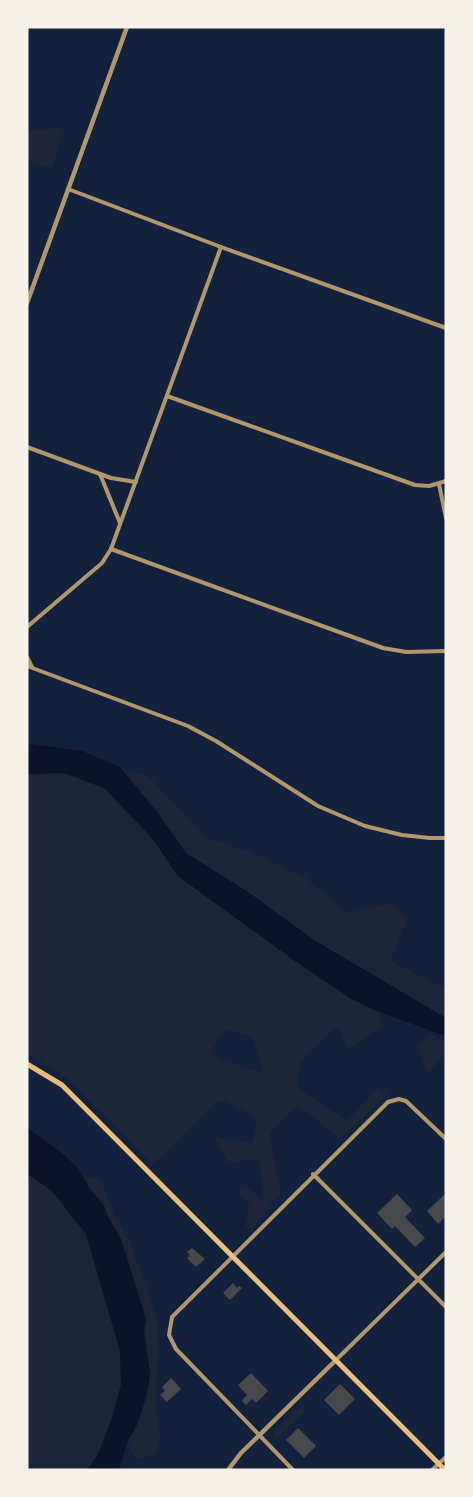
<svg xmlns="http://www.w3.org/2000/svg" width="473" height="1497" font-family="'PT Sans',sans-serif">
<rect width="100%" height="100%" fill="#14213d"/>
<g fill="#1d2539" fill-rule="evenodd">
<path d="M65,127L52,168L27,161V131Z"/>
<path d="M120,767L149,777L206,837L251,852L306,878L347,913L388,903L408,918L390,961L446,988V1018L314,940L248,892L185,853L158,813Z"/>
<path d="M64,773L104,788L152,838L178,876L295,961L353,1000L379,1012L381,1028L348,1049L337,1027L300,1061L298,1088L347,1121L378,1087L387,1094L340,1139L298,1105L269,1133L281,1193L251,1230L245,1226L250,1206L237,1191L245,1184L263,1202L260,1159L228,1162L215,1138L252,1143L257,1117L225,1101L216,1102L153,1165L68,1079L27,1053V774ZM226,1029L253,1037L262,1071L243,1068L227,1058L222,1063L210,1052Z"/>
<path d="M431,1034L446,1041V1051L429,1074L417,1047Z"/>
<path d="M27,1174L51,1190L86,1234L120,1351L121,1385L112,1418L98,1454L87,1470H27Z"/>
<path d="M82,1177L101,1180L115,1216L131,1244L158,1322L156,1411L160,1437L156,1454L136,1460L127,1443C139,1423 151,1395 149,1371C148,1353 143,1337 146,1319L121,1239L109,1219L104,1206Z"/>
<path d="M299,1408L307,1410L274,1441V1432Z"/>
</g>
<g fill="#0b132b">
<path d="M32,744L82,751L120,767L158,813L186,853L248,892L314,940L446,1018V1036L379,1012L353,1000L295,961L178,876L152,838L104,788L64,773L27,774V746Z"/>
<path d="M27,1128L61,1152L77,1167L89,1187L104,1206L109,1219L121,1239L146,1319L144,1331L150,1374L146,1397L137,1425L127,1443L119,1470H87L98,1454L112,1418L121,1385L120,1351L86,1234L51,1190L27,1174Z"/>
</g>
<g fill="#48494c">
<path d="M446,1193V1216L438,1224L427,1211Z"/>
<path d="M397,1194L412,1210L405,1217L425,1238L415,1247L395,1226L392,1229L377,1213Z"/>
<path d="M192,1248L205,1259L196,1267L187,1258L190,1255L187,1252Z"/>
<path d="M233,1283L237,1288L239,1286L242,1288L230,1300L223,1293Z"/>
<path d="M251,1373L268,1391L256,1403L252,1399L246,1405L242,1401L247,1395L238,1385Z"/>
<path d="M171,1378L181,1389L167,1402L160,1395L165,1391L162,1387Z"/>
<path d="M340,1384L355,1399L339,1415L324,1400Z"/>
<path d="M298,1428L316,1446L304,1458L286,1440Z"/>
</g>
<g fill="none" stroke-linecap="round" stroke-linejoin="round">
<g stroke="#b1986c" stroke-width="4">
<path d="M68,189L221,247L446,328"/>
<path d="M167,396L415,485L429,486L446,481"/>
<path d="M27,447L111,478L136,482"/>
<path d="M100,474L120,523"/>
<path d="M439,484L446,518"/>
<path d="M111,549L383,648L406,652L446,651"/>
<path d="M27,627L102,563L111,549L221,247"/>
<path d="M27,657L32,667"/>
<path d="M27,666L188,726L216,741L318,806L365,826L402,835L430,838H446"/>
<path d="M313,1174L446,1307"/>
<path d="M336,1360L446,1252"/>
<path d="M293,1470L176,1349L169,1335L172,1317L388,1102L399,1099L406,1101L446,1139"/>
<path d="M432,1470L446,1457"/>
</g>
<g stroke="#b1986c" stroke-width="4.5">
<path d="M27,303L127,27"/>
<path d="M228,1470L241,1453L335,1361"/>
</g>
<path stroke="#e5c07b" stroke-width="5" d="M27,1064L62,1085L445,1470"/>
</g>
<rect width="473" height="1497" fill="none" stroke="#f6f1e7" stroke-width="57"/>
</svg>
